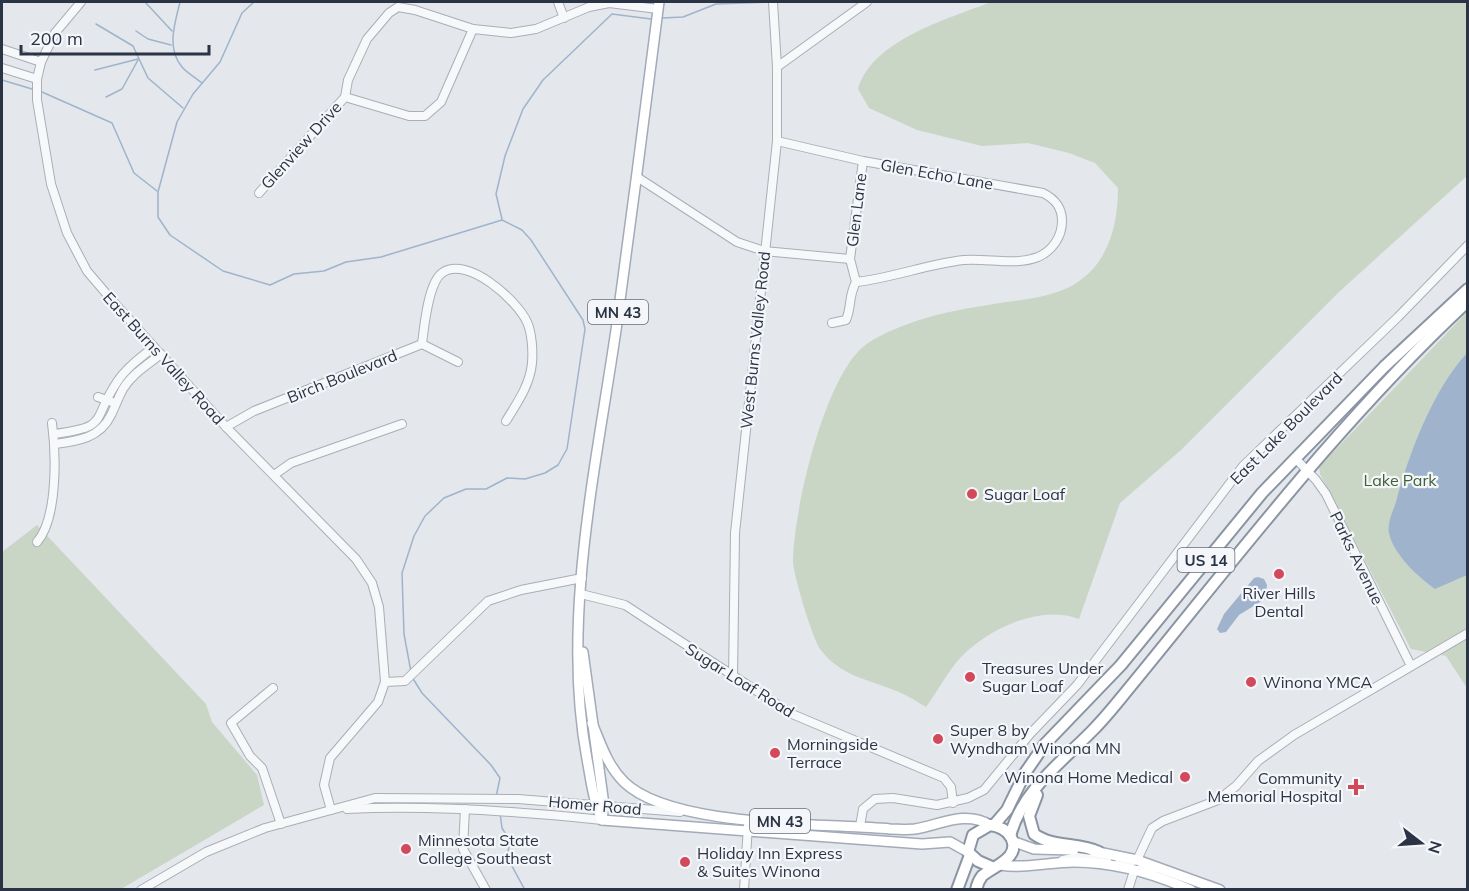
<svg xmlns="http://www.w3.org/2000/svg" width="1469" height="891" font-family="Mulish,sans-serif">
<rect width="100%" height="100%" fill="#e4e7ec"/>
<g fill="#c9d6c5">
<path d="M991,2H1467V176L1339,292L1181,450L1120,503L1079,619C1041,604 989,628 961,657C948,671 938,691 926,707C916,701 905,694 894,690C866,679 839,675 820,649C812,637 794,577 793,562C793,513 825,371 868,343C903,321 948,311 988,305C1009,301 1031,300 1051,294C1102,280 1118,236 1118,188L1095,163L1069,153L1028,143L982,146L917,130L869,108L858,89C872,40 948,19 991,2Z"/>
<path d="M1467,312V688L1446,656L1411,649L1320,474L1319,467Z"/>
<path d="M37,525L206,704L212,722L257,775L264,805L121,889L2,890V552Z"/>
</g>
<g fill="#9fb4cc">
<path d="M1467,353V575L1435,589C1419,578 1393,554 1389,533C1387,523 1393,511 1396,502C1409,453 1433,390 1467,353Z"/>
<path d="M1258,577L1264,579L1267,585L1265,599L1239,615L1226,632L1220,633L1217,629L1224,614L1254,578Z"/>
</g>
<g fill="none" stroke-linecap="round" stroke-linejoin="round">
<g stroke="#9fb4cc" stroke-width="1.5">
<path d="M145,2L172,31"/>
<path d="M180,2C175,23 166,48 182,67C187,73 196,78 202,83"/>
<path d="M254,2L242,13L220,62L193,94L177,122L158,192V217L170,235L223,271L270,285L294,274L324,271L346,262L381,257L502,220L522,230L531,240L583,320L585,329L567,449L558,465L545,473L525,479L507,478L486,489H466L444,498L425,516L414,536L402,573L404,634L411,672"/>
<path d="M662,18L683,17L716,4L770,2"/>
<path d="M96,24L133,46L148,78L183,108"/>
<path d="M136,31L148,39L171,45"/>
<path d="M95,70L138,59"/>
<path d="M2,80L32,89"/>
<path d="M42,92L112,123L134,173L157,191"/>
<path d="M106,97L122,89L138,60"/>
<path d="M502,219L496,194L505,156L523,109L543,80L612,14L651,19"/>
<path d="M412,677L422,693L491,765L500,778L496,797"/>
<path d="M500,813L502,828L510,841L507,857L525,890"/>
</g>
<g stroke="#a9aeb7" stroke-width="10">
<g id="minor">
<path d="M81,2L55,33L41,62L37,79V100L51,184L67,233L87,271L110,298L226,427L356,559L372,583L379,607L385,682"/>
<path d="M558,2L564,18"/>
<path d="M2,49L41,62"/>
<path d="M777,67L867,2"/>
<path d="M2,68L37,79"/>
<path d="M345,97L409,116H425L441,102L473,29"/>
<path d="M777,141L863,161L1043,193C1055,199 1062,207 1062,221C1062,237 1052,251 1038,257C1015,266 988,258 964,260C927,264 893,278 856,282L850,259L863,161"/>
<path d="M637,177L737,242L764,251L850,259"/>
<path d="M259,193L345,97L348,80L367,39L389,13L398,7L415,10L473,29L511,33L536,29L589,7L609,3L658,9"/>
<path d="M832,323L846,320C852,306 848,297 856,282"/>
<path d="M422,344C424,328 428,283 442,273C467,255 517,300 527,322C532,333 533,351 532,363C530,385 517,403 506,421"/>
<path d="M98,397L112,402"/>
<path d="M226,427L254,411L422,344L458,362"/>
<path d="M54,434C110,427 91,421 117,382C126,368 141,357 154,347"/>
<path d="M55,444C78,441 100,438 111,415C115,407 118,398 123,389C132,374 147,365 161,354"/>
<path d="M1295,458L1316,480L1326,494L1410,664"/>
<path d="M274,475L291,463L402,424"/>
<path d="M37,542C58,518 56,453 52,423"/>
<path d="M581,594L625,605L792,714L944,778L951,787L953,803"/>
<path d="M733,678L735,533L777,141V67L773,2"/>
<path d="M273,688L231,723L250,756L262,768L281,824"/>
<path d="M347,809C432,805 517,811 602,820"/>
<path d="M465,809L463,849L486,890"/>
<path d="M331,810L324,785L330,758L378,702L385,682L405,681L488,601L521,590L582,578"/>
<path d="M860,826L863,809L875,799L893,798L937,805L968,798L984,790L1030,734L1077,685L1243,466L1398,317L1468,245"/>
<path d="M1063,860L1077,857L1107,861"/>
<path d="M1118,864L1137,860L1152,828L1163,821L1218,800L1236,786L1258,761L1294,735L1468,633"/>
<path d="M141,890L206,852L265,828L375,798L518,799L680,812"/>
<path d="M744,890L748,825"/>
<path d="M1128,890L1134,871L1144,868L1154,869"/>
</g>
</g>
<g stroke="#a3abb8" stroke-width="12">
<g id="major">
<path d="M583,652L604,805L602,819"/>
<path d="M592,723C601,744 607,765 624,782C671,828 825,823 890,829C898,829 907,830 915,829C940,825 965,810 990,825"/>
<path d="M602,820C593,800 591,780 587,759C561,622 596,467 616,330C631,221 645,111 659,2"/>
<path d="M602,820L922,844L950,842L968,852"/>
<path d="M1012,841L1034,849L1074,850"/>
<path d="M1093,851L1137,860L1220,890"/>
<path d="M1000,865C1025,869 1049,862 1074,862C1114,862 1155,874 1191,890"/>
</g>
</g>
<g stroke="#8b94a3" stroke-width="14">
<g id="highway">
<path d="M1037,795L1029,816L1034,834C1053,848 1078,842 1099,852"/>
<path d="M994,825L1007,810L1025,773L1045,744L1121,665L1262,493L1384,367L1468,289"/>
<path d="M1010,836C1023,789 1061,763 1093,730C1103,720 1112,709 1121,698C1233,562 1338,422 1468,301"/>
<path d="M957,890L970,855"/>
<path d="M976,890C977,885 979,880 982,876C993,866 1022,858 1011,837C1006,829 998,826 990,825L973,835L968,852L978,861L994,868"/>
</g>
</g>
<use href="#minor" stroke="#f7f8fa" stroke-width="8"/>
<use href="#major" stroke="#fff" stroke-width="9"/>
<use href="#highway" stroke="#fff" stroke-width="10"/>
</g>
<g fill="#d1495b" stroke="#f4f6f9" stroke-width="2">
<circle cx="972" cy="494" r="6"/>
<circle cx="1279" cy="574" r="6"/>
<circle cx="970" cy="677" r="6"/>
<circle cx="1251" cy="682" r="6"/>
<circle cx="938" cy="739" r="6"/>
<circle cx="775" cy="753" r="6"/>
<circle cx="1185" cy="777" r="6"/>
<path d="M1353 778h6v6h6v6h-6v6h-6v-6h-6v-6h6z"/>
<circle cx="406" cy="849" r="6"/>
<circle cx="685" cy="862" r="6"/>
</g>
<g text-anchor="middle" dominant-baseline="central" stroke-width="4.5" stroke-linejoin="round" paint-order="stroke">
<g fill="#f4f6f9" stroke="#676e7b" stroke-width="1.5">
<rect x="588" y="300" width="60" height="24" rx="4.5"/>
<rect x="1177.5" y="548" width="57" height="24" rx="4.5"/>
<rect x="750" y="809" width="60" height="24" rx="4.5"/>
</g>
<g font-size="15" font-weight="bold" fill="#2b3445">
<text x="618" y="312">MN 43</text>
<text x="1206" y="560">US 14</text>
<text x="780" y="821">MN 43</text>
</g>
<g font-size="16" fill="#2b3445" stroke="#f4f6f9">
<text transform="translate(301 145) rotate(-48)">Glenview Drive</text>
<text transform="translate(937 174) rotate(10)">Glen Echo Lane</text>
<text transform="translate(856 210) rotate(-83)">Glen Lane</text>
<text transform="translate(755 340) rotate(-84)">West Burns Valley Road</text>
<text transform="translate(164 358) rotate(48)">East Burns Valley Road</text>
<text transform="translate(342 376) rotate(-22)">Birch Boulevard</text>
<text transform="translate(1286 428) rotate(-45)">East Lake Boulevard</text>
<text transform="translate(1357 558) rotate(64)">Parks Avenue</text>
<text transform="translate(740 680) rotate(32)">Sugar Loaf Road</text>
<text transform="translate(595 805) rotate(5)">Homer Road</text>
</g>
<g font-size="16" fill="#3f6138" stroke="#f4f6f9">
<text x="1400" y="480">Lake Park</text>
</g>
<g font-size="16" fill="#2b3445" stroke="#f4f6f9" text-anchor="start">
<text x="984" y="494">Sugar Loaf</text>
<text x="1279" y="593" text-anchor="middle">River Hills<tspan x="1279" dy="18">Dental</tspan></text>
<text x="982" y="668">Treasures Under<tspan x="982" dy="18">Sugar Loaf</tspan></text>
<text x="1263" y="682">Winona YMCA</text>
<text x="950" y="730">Super 8 by<tspan x="950" dy="18">Wyndham Winona MN</tspan></text>
<text x="787" y="744">Morningside<tspan x="787" dy="18">Terrace</tspan></text>
<text x="1173" y="777" text-anchor="end">Winona Home Medical</text>
<text x="1342" y="778" text-anchor="end">Community<tspan x="1342" dy="18">Memorial Hospital</tspan></text>
<text x="418" y="840">Minnesota State<tspan x="418" dy="18">College Southeast</tspan></text>
<text x="697" y="853">Holiday Inn Express<tspan x="697" dy="18">&amp; Suites Winona</tspan></text>
</g>
</g>
<rect width="1469" height="891" fill="none" stroke="#2b3445" stroke-width="6"/>
<g transform="translate(1421 843) rotate(107)" stroke="#f4f6f9" stroke-width="4.5" paint-order="stroke">
<path d="M0-4.5L10 22L0 15L-10 22Z" fill="#2b3445"/>
<text y="-9" font-size="16" font-weight="bold" text-anchor="middle" fill="#2b3445">N</text>
</g>
<path d="M21 45v9h188v-9" fill="none" stroke="#2b3445" stroke-width="3"/>
<text x="30" y="45" font-size="18" fill="#2b3445" stroke="#f4f6f9" stroke-width="4.5" paint-order="stroke">200 m</text>
</svg>
